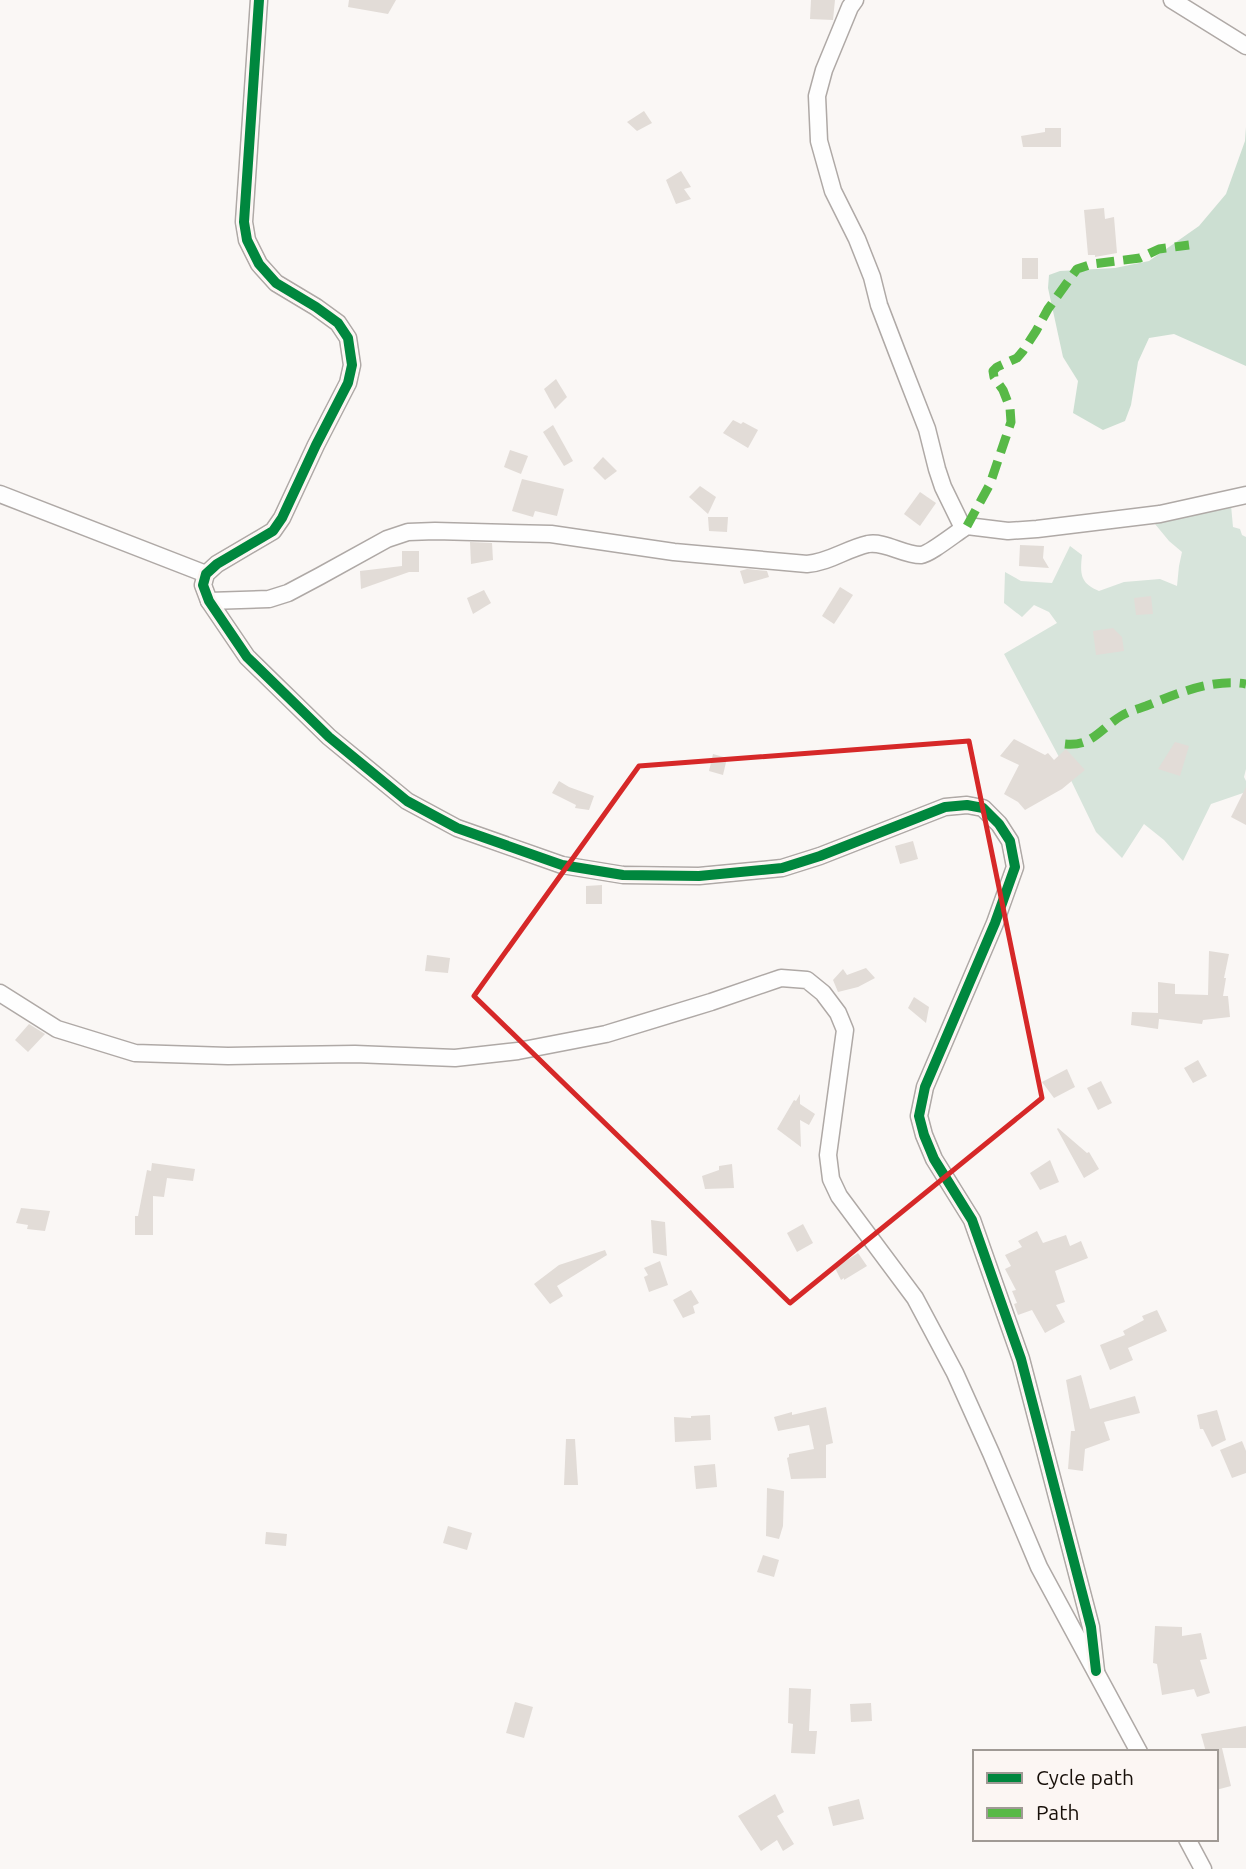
<svg xmlns="http://www.w3.org/2000/svg" width="1246" height="1869" font-family="Ubuntu,sans-serif">
<rect width="100%" height="100%" fill="#faf7f5"/>
<path fill="#d7e4db" d="M1231,505L1233,527L1240,529L1242,535L1246,537V769L1244,777L1246,781V792L1211,804L1183,861L1164,840L1144,824L1122,858L1096,832L1066,770L1004,654L1057,623L1049,612L1034,605L1022,617L1004,603L1005,572L1021,581L1052,583L1070,546L1082,555C1080,574 1080,583 1099,591L1124,582L1160,579L1177,586L1179,566L1182,552L1169,541L1155,524Z"/>
<path fill="#ccdfd2" d="M1246,127V366L1174,334L1149,338L1138,362L1131,405L1125,421L1103,430L1073,413L1078,381L1063,357L1048,288L1049,275L1060,271L1115,268L1149,261L1199,226L1226,194L1245,141Z"/>
<g fill="#e2dcd7">
<path d="M349,0H396L388,14L348,7Z"/>
<path d="M811,0H835L833,20L810,19Z"/>
<path d="M644,111L652,123L637,131L627,122Z"/>
<path d="M1045,128H1061V147H1023L1021,136L1045,132Z"/>
<path d="M681,171L691,187L684,189L691,199L676,204L666,180Z"/>
<path d="M1104,208L1105,219L1114,217L1117,253L1095,257V255H1088L1084,210Z"/>
<rect x="1022" y="258" width="16" height="21"/>
<path d="M556,379L567,397L555,409L544,389Z"/>
<path d="M733,420L741,424L743,422L758,430L748,448L723,433Z"/>
<path d="M553,425L573,461L564,466L543,432Z"/>
<path d="M510,450L528,456L521,474L504,467Z"/>
<path d="M603,457L617,471L605,480L593,468Z"/>
<path d="M522,479L564,489L557,516L535,511L533,517L512,511Z"/>
<path d="M700,486L716,497L708,514L689,497Z"/>
<path d="M920,492L936,503L920,526L904,514Z"/>
<path d="M708,517H728L727,532L709,531Z"/>
<path d="M470,542L492,543L493,560L471,564Z"/>
<path d="M1020,545L1044,546L1043,558L1049,568L1019,566Z"/>
<path d="M402,551H419V572H409L361,589L360,571L402,566Z"/>
<path d="M747,569L767,571L769,577L744,584L740,571Z"/>
<path d="M840,587L853,595L834,624L822,616Z"/>
<path d="M484,590L491,603L473,614L467,598Z"/>
<path d="M1151,596L1153,614L1136,615L1134,598Z"/>
<path d="M1113,628L1122,637L1124,651L1096,655L1093,631Z"/>
<path d="M1014,739L1045,755L1048,753L1054,760L1066,749L1085,770L1062,789L1025,810L1018,802L1004,794L1019,765L1000,756Z"/>
<path d="M1175,742L1189,746L1180,776L1158,769Z"/>
<path d="M713,754L727,758L723,775L709,771Z"/>
<path d="M559,781L569,787L594,796L589,810L575,808L576,805L552,793Z"/>
<path d="M1246,787V825L1231,817Z"/>
<path d="M913,841L918,859L900,864L895,846Z"/>
<path d="M602,885V904H586V886Z"/>
<path d="M1209,951L1229,954L1224,978H1226L1223,996H1228L1230,1017L1203,1020L1202,1024L1159,1019L1158,1029L1131,1025L1132,1012L1158,1013V982L1175,984V994L1208,995Z"/>
<path d="M427,955L450,958L448,973L425,971Z"/>
<path d="M866,968L875,978L858,987L838,992L833,980L843,969L847,975Z"/>
<path d="M914,997L929,1007L926,1023L908,1008Z"/>
<path d="M29,1024L45,1034L28,1052L15,1040Z"/>
<path d="M1198,1060L1207,1076L1193,1083L1184,1068Z"/>
<path d="M1067,1069L1075,1087L1054,1098L1042,1082Z"/>
<path d="M1101,1081L1112,1103L1098,1110L1087,1088Z"/>
<path d="M800,1094V1104L815,1114L809,1125L800,1120L801,1147L777,1129L794,1100L796,1101Z"/>
<path d="M1058,1128L1087,1153L1089,1152L1099,1169L1084,1178L1057,1129Z"/>
<path d="M1050,1160L1059,1182L1040,1190L1030,1173Z"/>
<path d="M152,1163L195,1169L193,1181L167,1178L164,1197L153,1196V1235H135V1216H138L147,1170L151,1171Z"/>
<path d="M732,1164L734,1188L705,1189L702,1176L719,1170V1166Z"/>
<path d="M21,1208L50,1211L45,1231L27,1229L28,1225L16,1223Z"/>
<path d="M651,1220L665,1222L667,1256L653,1253Z"/>
<path d="M803,1224L813,1243L797,1252L787,1233Z"/>
<path d="M1037,1231L1043,1243L1066,1235L1070,1246L1081,1241L1088,1258L1055,1271L1065,1302L1056,1305L1065,1322L1045,1333L1032,1310L1018,1315L1014,1304L1017,1303L1012,1291L1016,1290L1005,1269L1011,1266L1005,1255L1022,1247L1018,1241Z"/>
<path d="M605,1250L607,1255L557,1286L563,1296L550,1304L534,1284L559,1265Z"/>
<path d="M858,1253L867,1266L844,1280V1278L841,1280L835,1268Z"/>
<path d="M660,1261L668,1285L649,1292L644,1277L648,1275L644,1268Z"/>
<path d="M691,1290L699,1303L693,1306L695,1313L683,1318L673,1300Z"/>
<path d="M1157,1310L1167,1331L1128,1348L1133,1360L1110,1370L1100,1345L1125,1335L1123,1331L1144,1320L1142,1316Z"/>
<path d="M1081,1375L1090,1409L1135,1396L1140,1413L1104,1422L1110,1440L1085,1449L1083,1471L1068,1469L1071,1431H1075L1066,1380Z"/>
<path d="M826,1407L833,1443L826,1445V1478L791,1479L787,1458L789,1457V1454L814,1449L809,1425L778,1431L774,1417L792,1412V1415Z"/>
<path d="M1217,1410L1226,1440L1212,1447L1203,1429H1200L1197,1415Z"/>
<path d="M710,1415L711,1440L675,1442L674,1417L691,1418V1416Z"/>
<path d="M566,1439H575L578,1485H564Z"/>
<path d="M1242,1441L1246,1451V1473L1232,1478L1220,1450Z"/>
<path d="M715,1464L717,1487L696,1489L694,1466Z"/>
<path d="M767,1488L784,1491L783,1526L779,1539L766,1536Z"/>
<path d="M448,1526L472,1533L467,1550L443,1543Z"/>
<path d="M266,1532L287,1534L286,1546L265,1544Z"/>
<path d="M763,1555L779,1560L774,1577L757,1572Z"/>
<path d="M1155,1626L1182,1627V1636L1201,1633L1207,1659L1200,1660L1210,1693L1197,1697L1194,1689L1162,1695L1157,1664L1153,1663Z"/>
<path d="M789,1688L811,1689L809,1731H817L815,1754L791,1753L793,1724L788,1723Z"/>
<path d="M515,1702L533,1707L524,1738L506,1733Z"/>
<path d="M871,1703L872,1721L851,1722L850,1704Z"/>
<path d="M1246,1726V1748H1222L1231,1786L1216,1790V1752H1206L1201,1734Z"/>
<path d="M775,1794L784,1812L777,1816L794,1844L783,1851L777,1840L761,1851L738,1816Z"/>
<path d="M859,1799L864,1819L833,1826L828,1807Z"/>
</g>
<g fill="none" stroke-linecap="round" stroke-linejoin="round">
<g stroke="#afa9a6" stroke-width="19">
<g id="minor">
<path d="M259,0L244,222L247,240L259,264L276,283L316,307L338,323L348,338L352,365L348,383L316,445L282,518L273,531L217,564L206,574L203,585L209,601L247,657L329,737L407,801L457,828L562,865L623,875L699,876L782,868L820,856L945,807L967,805L983,808L999,824L1010,841L1015,867L995,923L925,1087L919,1116L924,1135L934,1159L972,1220L1021,1359L1091,1627L1096,1671"/>
<path d="M855,0L850,7L824,70L817,96L819,141L833,191L857,239L872,277L879,305L897,352L927,429L937,469L943,487L963,528"/>
<path d="M1172,0L1246,46"/>
<path d="M0,494L206,574"/>
<path d="M209,601L269,599L288,593L320,576L387,539L408,532L435,531L551,534L674,552L807,564C830,562 846,549 868,544C885,541 903,555 921,555C930,554 957,532 967,526L1008,531L1037,529L1160,514L1246,495"/>
<path d="M0,993L57,1029L135,1053L228,1056L355,1054L455,1058L518,1051L606,1034L711,1002L781,978L807,980L823,993L838,1013L845,1030L828,1155L831,1179L839,1196L915,1298L955,1373L991,1453L1039,1567L1139,1752"/>
<path d="M1187,1839L1203,1869"/>
</g>
</g>
<use href="#minor" stroke="#fefefe" stroke-width="16"/>
<g stroke="#58b947" stroke-width="9" stroke-dasharray="18 9" stroke-linecap="butt">
<path d="M967,526L990,484L1011,422L1010,408L1003,390L994,377L993,371L997,367L1017,358L1023,351L1036,331L1048,309L1077,269L1092,264L1140,258L1159,249L1189,245"/>
<path d="M1065,744C1092,747 1101,728 1121,716C1129,711 1138,709 1146,706C1176,694 1213,678 1246,684"/>
</g>
<g stroke="#fcf6f3" stroke-width="15">
<path id="cycleway" d="M259,0L244,222L247,240L259,264L276,283L316,307L338,323L348,338L352,365L348,383L316,445L282,518L273,531L217,564L206,574L203,585L209,601L247,657L329,737L407,801L457,828L562,865L623,875L699,876L782,868L820,856L945,807L967,805L983,808L999,824L1010,841L1015,867L995,923L925,1087L919,1116L924,1135L934,1159L972,1220L1021,1359L1091,1627L1096,1671"/>
</g>
<use href="#cycleway" stroke="#00873e" stroke-width="10"/>
</g>
<path fill="none" stroke="#d62828" stroke-width="5" stroke-linejoin="round" d="M969,741L1042,1098L790,1303L474,996L639,766Z"/>
<rect x="973" y="1750" width="245" height="91" fill="#fcf6f3" stroke="#a09a95" stroke-width="2"/>
<rect x="987" y="1773" width="35" height="10" fill="#00873e" stroke="#a09a95" stroke-width="2"/>
<text x="1036" y="1785" font-size="21" fill="#170f09">Cycle path</text>
<rect x="987" y="1808" width="35" height="10" fill="#58b947" stroke="#a09a95" stroke-width="2"/>
<text x="1036" y="1820" font-size="21" fill="#170f09">Path</text>
</svg>
